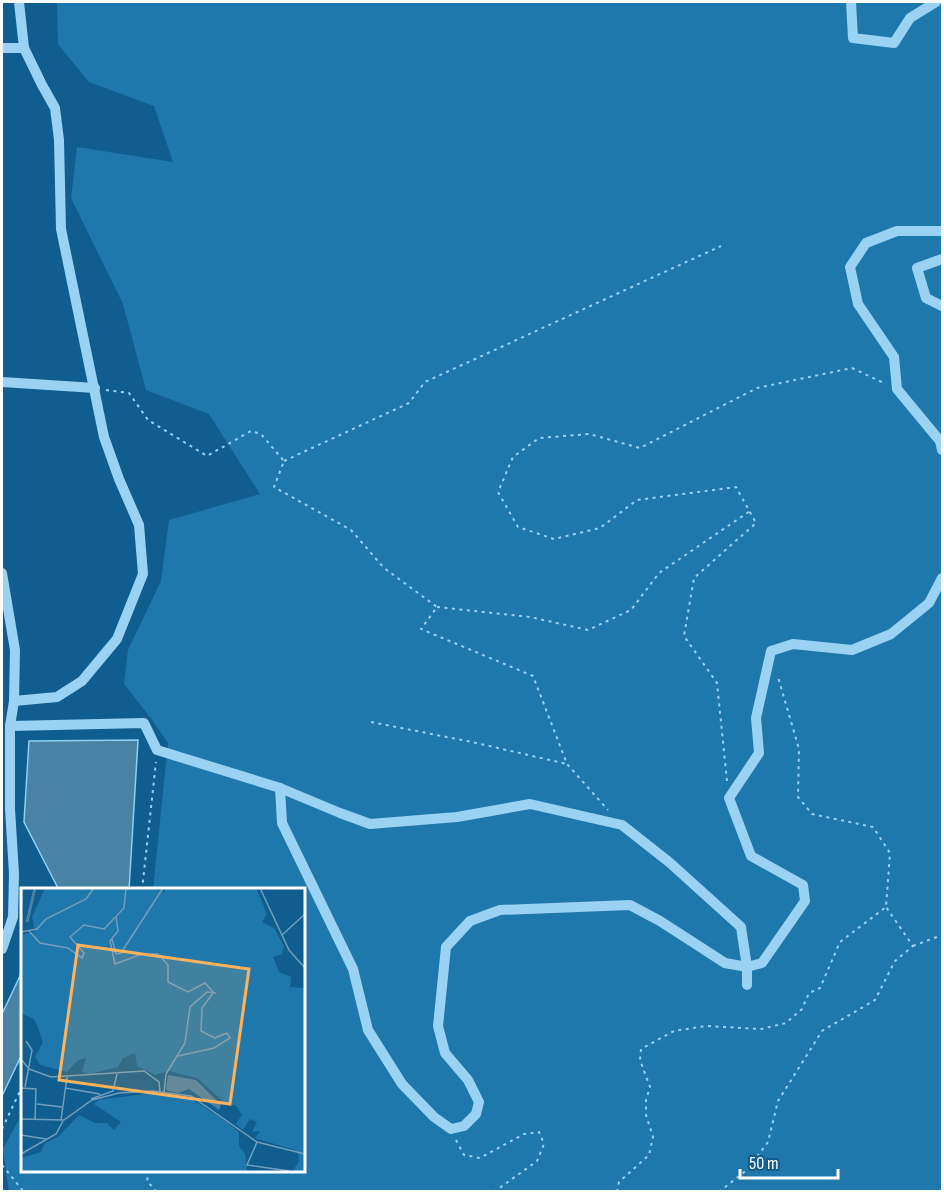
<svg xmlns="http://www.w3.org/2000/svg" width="944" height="1193" font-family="'Sofia Sans Condensed',sans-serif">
<rect width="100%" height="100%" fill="#105e8f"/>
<path fill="#1f78ac" d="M57,2H942V1191L9,1192L3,1149L22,1114V1170H303V890H153L168,743L150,717L124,684L128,650L161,581L169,520L260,494L209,414L146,390L123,304L71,198L77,147L173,162L154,106L89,82L58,44Z"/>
<g fill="#4982a5" stroke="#8bd0f6" stroke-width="1.5">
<path d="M138,740L129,890H59L24,822L29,741Z"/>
<path d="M22,967V1054L2,1096V1014L20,976Z"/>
</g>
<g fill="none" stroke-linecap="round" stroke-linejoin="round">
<g stroke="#99d2f3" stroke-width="2" stroke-dasharray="3 4.5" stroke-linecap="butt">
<path d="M106,390L129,393L148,420L207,456L251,431L261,434L284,461L274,487L351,530L384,568L437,607L421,629L533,676L567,764L608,810"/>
<path d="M284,461L409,403L425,382L721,246"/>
<path d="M437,607L530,617L588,630L631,610L659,573L750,511"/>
<path d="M371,722L472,742L567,764"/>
<path d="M727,781L717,683L684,636L694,578L756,523L736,487L637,500L600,528L554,539L518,527L498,492L513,457L539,438L589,434L640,448L757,388L852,368L886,384"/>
<path d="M142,890L156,762"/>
<path d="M913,946L942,935"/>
<path d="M2,1129L22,1087"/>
<path d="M456,1140L464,1155L480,1158L524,1134L539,1132L544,1144L537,1161L494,1192"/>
<path d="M2,1165L24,1192"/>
<path d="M149,1170L147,1181L157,1192"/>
<path d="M617,1192L619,1182L649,1155L653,1137L646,1115V1100L650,1087L640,1060L641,1049L674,1031L706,1026L761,1029L786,1023L802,1009L809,993L820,988L840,942L886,907L890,853L873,827L812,814L798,797L799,749L778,677"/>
<path d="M719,1192L748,1169L768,1142L778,1101L822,1031L875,1000L895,961L913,946L886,907"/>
</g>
<g stroke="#99d2f3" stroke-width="10">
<path d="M851,2L853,38L894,43L910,18L936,2"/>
<path d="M2,48H24"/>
<path d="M942,231H897L866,243L850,267L858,304L894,357L897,389L940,441L942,450"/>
<path d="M942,259L917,268L926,298L942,306"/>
<path d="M2,382L95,388"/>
<path d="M2,573L15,650L14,701L10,726V809L14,874L13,917L2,949"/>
<path d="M14,701L57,697L82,681L117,639L143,574L139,525L119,479L104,437L61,229L59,140L55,108L42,85L24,48L19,2"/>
<path d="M10,726L144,723L157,750L280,788L340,813L370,824L457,817L530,804L622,825L669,862L741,927L747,967V985"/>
<path d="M280,788L282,823L353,969L368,1030L402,1084L434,1117L451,1129L464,1126L476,1114L479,1102L468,1080L445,1053L438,1026L446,947L470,921L500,910L630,905L660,921L725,963L747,967L762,963L805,901L803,885L751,856L729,798L759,753L756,718L771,651L793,644L852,650L891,634L929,603L942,578"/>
</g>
</g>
<g transform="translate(21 888)">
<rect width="284" height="284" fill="#105e8f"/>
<path d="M24,0H131L143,4L145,0H235L246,26L241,34L253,40L263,58L261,66L252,69L258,84L270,89L269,99L283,100V283H272L278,273L277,263L234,250L239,243L231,244L236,234L229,231L222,242L215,236L221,227L215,218L203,214L176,190L148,183L134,187L116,178L114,165L102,170L97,179L68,186L61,184L65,170L57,172L46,184L19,177L14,169L22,154L16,137L13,131L0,125V47L14,43L11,29ZM131,205L169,210L207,235L218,244V258L224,266L226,283H0L1,270L20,264L24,255L37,249L58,227L74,235H86L93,242L100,234L73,216L77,212Z" fill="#1f78ac"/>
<path d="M147,187L175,192L200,217L198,222L168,201L157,205L145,202Z" fill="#4982a5"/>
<path fill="none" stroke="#4982a5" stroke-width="3" d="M6,34L14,0"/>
<path fill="none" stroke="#709ebc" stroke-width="1.5" d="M239,0L268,62L284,80M0,26L1,0M95,28L97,43L89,53L94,76L121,66H137L147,77V94L167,104L184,95L192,104M8,43L19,55L47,60L61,70L63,65L49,49L63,37L83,41L103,20L105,0M0,44L16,41L25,31L65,11L73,0M261,47L284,26M91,51L95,66L100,65L142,0M157,168L193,160L209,150L206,145L194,150L180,143L181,120L192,105M0,171L8,181L30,189L123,183L138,194L139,204M4,199L11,162L5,153M0,200L15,201L14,232M44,200L79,206M143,205L145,186L164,155L169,119L186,104L195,105M70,211L92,203L96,186M16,216L41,219M0,231L43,232L71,212L98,205L132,203L170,208L236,254L284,266M40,232L46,189M0,247L25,251M236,254L226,277L269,283M0,266L35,246L42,233"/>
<path fill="#ffb25b" fill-opacity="0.15" stroke="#ffb25b" stroke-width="3" d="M57,57L228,81L209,216L38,192Z"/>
<rect width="284" height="284" fill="none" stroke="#fff" stroke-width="3"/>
</g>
<rect width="944" height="1193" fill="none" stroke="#ffffff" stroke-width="6"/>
<path d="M740 1169v9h98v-9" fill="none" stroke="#ffffff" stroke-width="3"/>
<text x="749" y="1169" font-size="18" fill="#ffffff" stroke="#105e8f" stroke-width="4.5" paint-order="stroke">50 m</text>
</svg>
